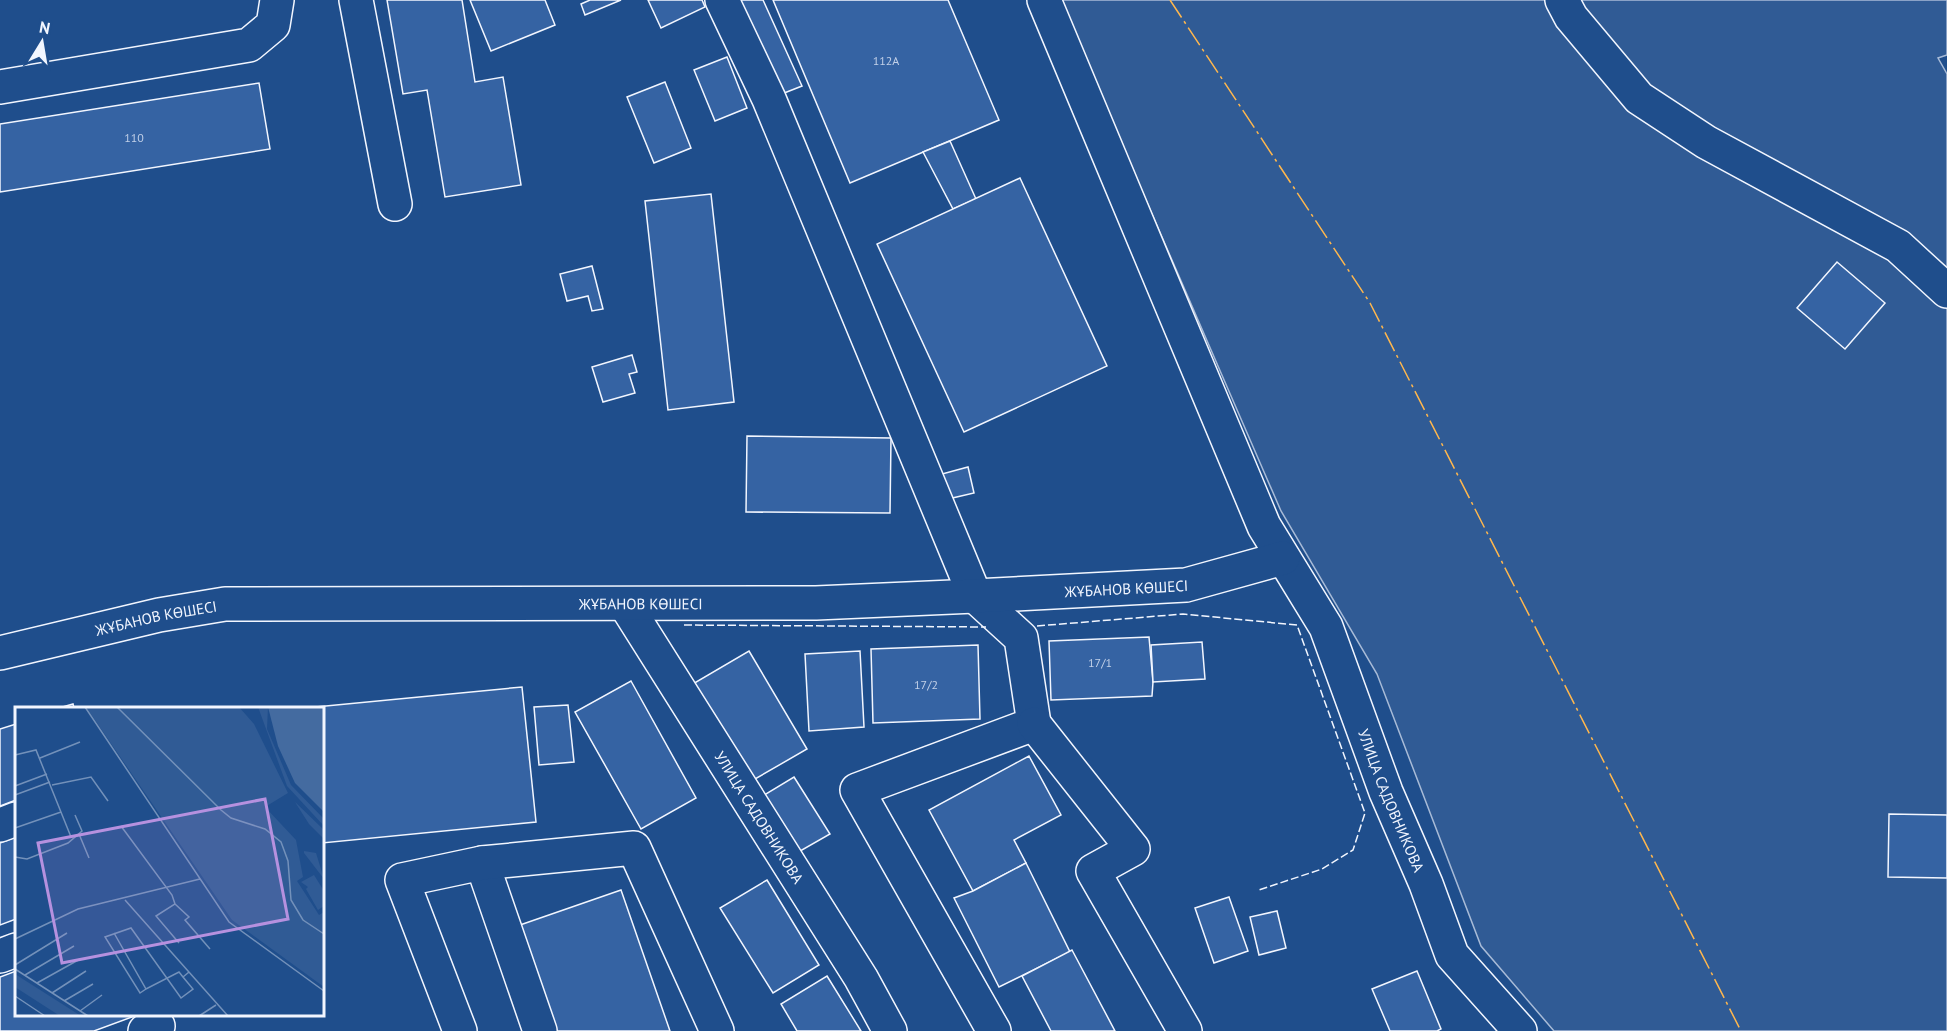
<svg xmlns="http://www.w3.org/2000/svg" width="1947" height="1031" font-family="'PT Sans',sans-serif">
<rect width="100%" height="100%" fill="#1f4e8c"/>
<path fill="#305b95" stroke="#a8bbd7" stroke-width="1.5" d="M1059,0H1947V55L1938,58L1947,74V1031H1554L1481,946L1377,674L1281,511Z"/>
<g fill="#3563a3" stroke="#f2f6ff" stroke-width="1.5">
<path d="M387,0H462L475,82L503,77L521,185L445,197L427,90L403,94Z"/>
<path d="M470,0H545L555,25L491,51Z"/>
<path d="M590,0H621L585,15L581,4Z"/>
<path d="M648,0H702L705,7L661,28Z"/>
<path d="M729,0H763L802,86L769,99Z"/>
<path d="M773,0H948L999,120L850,183Z"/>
<path d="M727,57L747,108L715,121L694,70Z"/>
<path d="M665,82L691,148L654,163L627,97Z"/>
<path d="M259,83L270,149L0,192V124Z"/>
<path d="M950,141L976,199L953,209L923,152Z"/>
<path d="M1020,178L1107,366L964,432L877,244Z"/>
<path d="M711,194L734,402L668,410L645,201Z"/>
<path d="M1837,262L1885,303L1845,349L1797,308Z"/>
<path d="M592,266L603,309L592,311L588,296L567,301L560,274Z"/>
<path d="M632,355L637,372L629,374L635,393L603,402L592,367Z"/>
<path d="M747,436L891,438L890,513L746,512Z"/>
<path d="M968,467L974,493L948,499L942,474Z"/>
<path d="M1149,637L1153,682L1152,696L1051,700L1049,641Z"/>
<path d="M1202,642L1205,679L1153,682L1151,645Z"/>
<path d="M978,645L980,719L873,723L871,649Z"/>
<path d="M749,651L807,749L748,783L691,685Z"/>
<path d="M860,651L864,727L809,731L805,654Z"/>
<path d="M631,681L696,798L641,829L575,712Z"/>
<path d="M522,687L536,822L322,843V708H305Z"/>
<path d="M73,704L74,708H59Z"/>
<path d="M568,705L574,762L539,765L534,707Z"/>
<path d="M16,724V800L0,806V729Z"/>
<path d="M1029,756L1061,815L1014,840L1026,863L973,891L929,810Z"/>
<path d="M794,777L830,834L795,854L761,797Z"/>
<path d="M1889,814L1947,815V878L1888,877Z"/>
<path d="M16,837V919L0,925V843Z"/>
<path d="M1026,863L1070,952L999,987L954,898L973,891Z"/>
<path d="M767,880L819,965L773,993L720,908Z"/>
<path d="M621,890L670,1031H557L520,925Z"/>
<path d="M1229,897L1248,951L1214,963L1195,908Z"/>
<path d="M1277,911L1286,948L1259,955L1250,917Z"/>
<path d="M1072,950L1115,1031H1051L1022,976Z"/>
<path d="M16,971V1014H140L94,1031H0V977Z"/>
<path d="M1417,971L1441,1029L1437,1031H1390L1372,989Z"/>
<path d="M827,976L861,1031H797L781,1004Z"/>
</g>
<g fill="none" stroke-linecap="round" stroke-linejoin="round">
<g stroke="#f2f6ff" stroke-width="36">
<g id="minor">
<path d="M356,0L395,204"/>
<path d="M722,0L769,99L975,596L1021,638L1034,724L857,790L994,1031"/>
<path id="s1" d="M1044,0L1264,526L1326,627L1386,792L1426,884L1452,955L1520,1031"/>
<path d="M1562,0L1571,17L1639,98L1706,142L1898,246L1947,291"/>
<path d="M0,87L249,45L273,25L277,0"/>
<path id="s2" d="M625,604L861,978L890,1031"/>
<path id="s3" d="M0,653L159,615L225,604L816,603L975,596L1186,585L1283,558"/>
<path d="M1034,724L1133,849L1093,871L1185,1031"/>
<path d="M0,825L16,819"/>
<path d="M482,863L540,1031"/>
<path d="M0,956L16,950"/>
<path d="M145,1031L158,1026"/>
<path d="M460,1031L402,880L482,863L634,848L717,1031"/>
</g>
</g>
<use href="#minor" stroke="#1f4e8c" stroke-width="33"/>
<g stroke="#f2f6ff" stroke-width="1.5" stroke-dasharray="8 3" stroke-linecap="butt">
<path d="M684,625L986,627"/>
<path d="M1037,626L1183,614L1297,625L1365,813L1353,850L1322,869L1259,890"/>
</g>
<path stroke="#ffb74d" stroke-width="1.5" stroke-dasharray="21 4.5 3 4.5" stroke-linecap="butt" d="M1170,0L1370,303L1741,1031"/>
</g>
<g text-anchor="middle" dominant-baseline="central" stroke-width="4.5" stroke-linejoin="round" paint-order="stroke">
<g font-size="12" fill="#c3d1e8">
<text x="886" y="60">112А</text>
<text x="134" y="137">110</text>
<text x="1100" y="662">17/1</text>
<text x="926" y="684">17/2</text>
</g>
<g font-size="15" fill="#f2f6ff" stroke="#1f4e8c">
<text stroke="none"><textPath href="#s3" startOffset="1132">ЖҰБАНОВ КӨШЕСІ</textPath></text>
<text stroke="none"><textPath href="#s3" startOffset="646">ЖҰБАНОВ КӨШЕСІ</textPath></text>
<text stroke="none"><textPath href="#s3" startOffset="160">ЖҰБАНОВ КӨШЕСІ</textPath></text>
<text stroke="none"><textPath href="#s1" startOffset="874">УЛИЦА САДОВНИКОВА</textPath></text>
<text stroke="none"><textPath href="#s2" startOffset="252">УЛИЦА САДОВНИКОВА</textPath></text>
</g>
</g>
<g transform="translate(15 707)">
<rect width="309" height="309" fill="#1f4e8c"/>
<path d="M71,0H224L239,17L273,86L250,100L281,133L288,170L282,174L304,208L309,205V280L217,213ZM243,0H253L252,22L276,78L309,112V119L272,79ZM280,95L309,123V132L294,117ZM289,144L301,146L309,172L289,146ZM299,168L309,184V199L303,203L291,182L293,180L286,175ZM0,267L66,309H45L0,280Z" fill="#305b95"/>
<path d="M253,0H309V105L280,76L263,39Z" fill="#446ba0"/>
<path fill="none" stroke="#7391ba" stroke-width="1.5" d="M70,0L214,215L309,284M102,0L206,103L216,111L250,122L266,135L273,154L276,193L288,213L309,227M0,48L21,43L56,130M25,51L65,35M37,78L76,70L93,94M0,79L32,67M0,88L35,75M106,119L157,188L160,197L141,209L164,236M0,121L46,105M64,127L74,151M0,150L12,152L53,136L67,124L60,108M110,193L213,309M160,197L174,210L170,213L195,242M99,226L131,282L164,265L168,270M0,232L63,202L185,172M0,258L52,226M0,262L73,309M10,268L59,239M22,276L65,252M131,282L125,286L90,230L116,221L166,291L178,282L168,270L174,265M37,286L71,264M0,289L30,309M49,294L78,277M65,304L87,288M184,309L201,298"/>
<path fill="#b691df" fill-opacity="0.15" stroke="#b691df" stroke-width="3" d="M250,92L273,212L47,256L23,136Z"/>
<rect width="309" height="309" fill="none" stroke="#f2f6ff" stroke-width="3"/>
</g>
<g transform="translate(42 42) rotate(11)" stroke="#1f4e8c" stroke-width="4.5" paint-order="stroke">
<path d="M0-4.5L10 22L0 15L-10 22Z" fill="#f2f6ff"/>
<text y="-9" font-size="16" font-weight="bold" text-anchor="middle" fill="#f2f6ff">N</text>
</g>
</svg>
